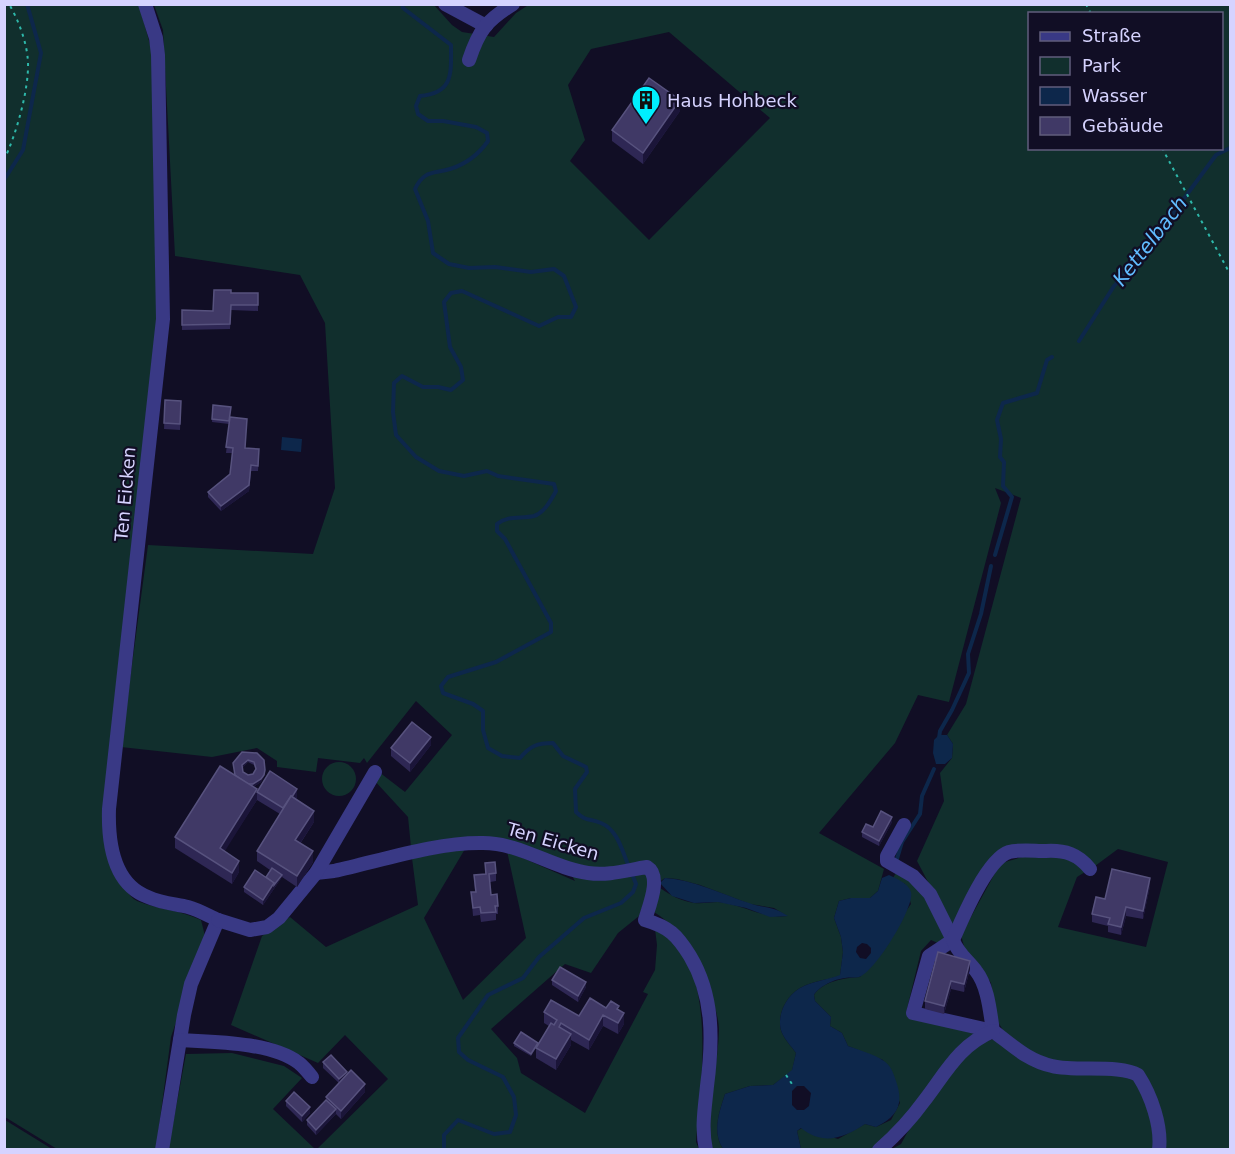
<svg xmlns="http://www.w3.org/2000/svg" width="1235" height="1154" font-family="'DejaVu Sans',sans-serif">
<rect width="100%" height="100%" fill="#110e25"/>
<g fill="#112f2d" fill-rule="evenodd">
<path d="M530,4L1230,5V1149H892L901,1144L907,1133L962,1058L977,1044L994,1039L1018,1057L1047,1070L1097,1074L1099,1065L1055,1063L1030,1054L1008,1038L996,1019L991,983L982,969L965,950L961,935L1000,864C1025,855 1070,842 1085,872L1077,877L1058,927L1146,947L1168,862L1118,849L1095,866C1073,848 1067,847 1039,848C1026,848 1010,847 999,855C979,869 965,909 954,931L917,861L944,801L940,773L952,758L953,744L947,735L966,704L1021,498L995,488L1001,503L949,702L918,695L895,743L819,833L884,869L878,891L870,898H851L839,901L834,918L841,937L843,952L840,976C829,979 815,981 804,986C787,993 775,1016 782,1033C785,1040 792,1047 796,1053L792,1071L773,1085L750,1086L725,1094C719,1113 712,1132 723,1149H712C705,1110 718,1070 719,1030C719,1012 704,970 695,955C685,938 670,922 654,912L660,888C670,895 681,901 694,903C702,904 710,902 718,902C742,904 763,919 787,916L774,908L750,904L700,885L677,879L665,878L649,889L639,916L618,933L591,973L565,964L491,1029L517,1058L521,1073L585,1113L648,994L643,992L655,970L657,945L655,929C720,952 701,1089 696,1142L699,1149H317L388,1079L345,1035L318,1063L231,1025L262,936L290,917L326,947L418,905L412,858L465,849L424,918L463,1000L526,938L507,851L575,881L571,874L577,866C541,852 506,838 466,838C448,838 429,844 411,847L408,817L373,779L379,772L405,792L452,735L416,701L367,763L364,758L360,763L318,758L316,772L277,767V761L257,748L212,757L121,747L148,545L313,554L335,488L325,323L300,275L175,256L163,30L154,5H434L452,25L462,32L494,37L516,13ZM1030,14H1222V148H1030ZM669,32L770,118L649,240L570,161L585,140L568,85L591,49Z"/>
<path d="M4,5H139L153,55L156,132V347L103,829C109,846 120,893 137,901C157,909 180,910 201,920L205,936L171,1037L156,1149H57L5,1117Z"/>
<circle cx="339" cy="779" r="17"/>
<path d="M897,871L923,890L949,937L942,945L931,940L921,951L906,1013L978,1032L879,1149H801L797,1131L802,1128L838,1139L865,1124L876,1127L891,1120L900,1103L883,1060L848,1046L842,1033L830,1026L831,1017L815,1001L814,995C823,981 844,978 860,977L911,904L905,884L893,878Z"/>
<path d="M232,1053L284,1066L302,1078L273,1109L315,1149L168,1150L186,1054Z"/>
<path d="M4,1120H5L52,1149H5Z"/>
</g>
<g fill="#0d274b" fill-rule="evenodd">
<path d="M282,437L302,439L301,452L281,450Z"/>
<path d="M939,735H947L953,744L952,758L945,764H936L933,753L934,740Z"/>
<path d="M889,875C897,879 908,883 911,892C915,907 875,972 859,977C855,978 849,977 845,978C835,979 819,986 814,995L815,1001L831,1017L830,1026L842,1033L848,1046C859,1050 874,1054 884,1061C891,1066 893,1072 896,1081C904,1104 898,1116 876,1127L865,1124C844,1138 823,1146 801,1128L797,1131L801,1149H723C712,1132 719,1113 725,1094L750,1086L773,1085L792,1070L796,1053C792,1047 785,1040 782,1033C775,1016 787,993 804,986C815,981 829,979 840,975L843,952L841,937L834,918L839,901L851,898H870L878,891L882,878ZM862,943L867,944L871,948V953L866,959L860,958L856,952L857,947ZM797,1086H804L811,1093L809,1106L804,1110H797L792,1105V1091Z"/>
<path d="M665,878C695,880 721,894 749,903C766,909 771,905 788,916L770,917L746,908L718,902L694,903L672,896L660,883Z"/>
</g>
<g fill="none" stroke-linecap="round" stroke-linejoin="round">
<g stroke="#0d274b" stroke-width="4">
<path d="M402,4L403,8L451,45C451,73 454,93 420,96L416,106L418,114L428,121H443L476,127L487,133L488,141C479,154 466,164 450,169C433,174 424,170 415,189L428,221L433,253L449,264L469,268L495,267L531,272L554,269L564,276L576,307L571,317H558L539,326L462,291L451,293L444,302L450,347L461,367L463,380L451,390L438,387H423L402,376L394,383L393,412L396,435L416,457L439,471L464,476L487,471L498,476L554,484L556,491C551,500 544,513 534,516C521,519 508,515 497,524V531L505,539L551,623V632L496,662L448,677L441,686L443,693L473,704L483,711V730L488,748L502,756L520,758C530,746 537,743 553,743L563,756L586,767L587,772L575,789L576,812C586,822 590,818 601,823C618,830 622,851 629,867"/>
<path d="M4,180L23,150L41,53L27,4"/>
<path d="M1079,341L1114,286L1141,257L1216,155L1230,148"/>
<path d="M995,555L1012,497L1003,486L1004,462L1000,457L1001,439L997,420L1003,403L1037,393L1047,360L1052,357"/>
<path d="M939,738L940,731L952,710L969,673L968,654L981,614L991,566"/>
<path d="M896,862L902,842L920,814L922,796L934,769"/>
<path d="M444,1150V1135L458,1120L494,1134L510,1132L516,1115L514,1097L503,1077L468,1060L459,1052L458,1038L488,995L523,978L539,957L584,918L621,903L633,892L636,884L632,874"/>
</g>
<g stroke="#2eb8aa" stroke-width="2" stroke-dasharray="3 4.5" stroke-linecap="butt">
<path d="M1086,4L1091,14"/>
<path d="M1162,148L1230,274"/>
<path d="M4,160C16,135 29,90 28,62C27,43 19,21 9,4"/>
<path d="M786,1075L794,1087"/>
</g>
<g stroke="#393985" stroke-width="14">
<path d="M145,4L156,38L158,55L163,319L109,809C108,842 113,884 148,897C161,903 175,904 188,907C199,910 209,916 218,920L191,984L184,1015L162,1150"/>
<path d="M445,4L486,26"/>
<path d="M469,60C479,30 486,21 513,4"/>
<path d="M904,825L887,856V861L913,876L930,894L953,940L929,956L913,1013L993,1031"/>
<path d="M1090,869C1078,854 1065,850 1046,851C1034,851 1020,849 1009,852C987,859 962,919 953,940C958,954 968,960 976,971C988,986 990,1012 993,1031C1012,1045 1028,1061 1052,1066C1075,1072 1120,1064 1138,1075C1151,1095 1162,1126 1159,1150"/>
<path d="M316,873L334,871C380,861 436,842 483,843C521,843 552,868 588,873C609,876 627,870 647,867C662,876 649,906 645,920C669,927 677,935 690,956C714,996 713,1041 707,1086C705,1107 701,1128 706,1150"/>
<path d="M218,920L250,930L267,927L279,918L316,873L375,772"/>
<path d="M180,1040C215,1042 271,1042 299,1063C304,1067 308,1072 312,1077"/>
<path d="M879,1150C896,1135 911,1119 924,1101C945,1074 959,1045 993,1031"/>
</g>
</g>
<g fill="#2e2754" fill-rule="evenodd">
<path d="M680,111L643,164L612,141V130Z"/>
<path d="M231,293H258V311L231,310L230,329L182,330V310L213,311Z"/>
<path d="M165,400L181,401L180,430L164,429Z"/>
<path d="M213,405L230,417L245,448L259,455L258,471H251L249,491L221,511L208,497V492L230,474L232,453H226L229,424L212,422Z"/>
<path d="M431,745L410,772L391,756V748Z"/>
<path d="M242,752L265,773L261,782L253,787L257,792L297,797L296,799L314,822L300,844L313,862L297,887L282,877L263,905L244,892V887L266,877L270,870L257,861V851L280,814L257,800L224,851L239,872L232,884L175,848V837L234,775ZM248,762L254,765L256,769L253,774L248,775L243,772L242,768Z"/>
<path d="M892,822L879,846L862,837V832L873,827Z"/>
<path d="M485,863L496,873V881L490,882L491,895L498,906V914H496V920L481,922L480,915L473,916L471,892H475L474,875L485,874Z"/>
<path d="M1150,886L1143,919L1126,916L1121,935L1108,932V926L1092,922V914L1105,899Z"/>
<path d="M938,952L970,969L964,992L951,989L944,1014L925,1009V1001Z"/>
<path d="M552,980L586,987L578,1002L552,985Z"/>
<path d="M606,1008L619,1010L624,1024L618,1034L603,1026L589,1050L571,1040V1045L556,1070L536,1058V1048L531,1056L514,1046V1043L538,1045L549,1026L544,1023V1012L579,1016Z"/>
<path d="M323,1062L347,1075L365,1092L341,1119L336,1114L316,1135L307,1125V1120L326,1100V1097L339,1083L323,1068Z"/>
<path d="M286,1101L310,1113L302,1122L286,1106Z"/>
</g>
<g fill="#1b1539">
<path d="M680,100V111L643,164V153Z"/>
<path d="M251,465L249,491L221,511V506Z"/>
<path d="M431,737V745L410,772V763Z"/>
<path d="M248,760V762L242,768V765Z"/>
<path d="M265,770L264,777L261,782L253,787V784Z"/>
<path d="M257,789V800L220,859V848Z"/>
<path d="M297,789V797L284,817V809Z"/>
<path d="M314,811V822L295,851V840Z"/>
<path d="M892,817V822L879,846V841Z"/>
<path d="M313,851V862L297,887V876Z"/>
<path d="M239,861V872L232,884V873Z"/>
<path d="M282,875V877L263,905V900L274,883Z"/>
<path d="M1150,878V886L1143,919V911Z"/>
<path d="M1126,907V916L1121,935V927Z"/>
<path d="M970,961V969L964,992V984Z"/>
<path d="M951,981V989L944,1014V1006Z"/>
<path d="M586,982V987L578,1002V996Z"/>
<path d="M624,1013V1024L618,1034V1023Z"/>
<path d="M603,1015V1026L589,1050V1040Z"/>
<path d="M571,1034V1045L556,1070V1059Z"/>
<path d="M347,1072V1077L339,1084V1079Z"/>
<path d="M365,1084V1092L341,1119V1111Z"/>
<path d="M310,1107V1113L302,1122V1116Z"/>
<path d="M336,1109V1114L316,1135V1130Z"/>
</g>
<g fill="#403966" stroke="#57527e" stroke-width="1.5" fill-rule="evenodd">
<path d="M649,78L680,100L643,153L612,130Z"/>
<path d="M214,290H231V293H258V305H231L230,324L182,325V310L213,311Z"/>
<path d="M165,400L181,401L180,424L164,423Z"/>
<path d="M213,405L231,407L229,421L212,419Z"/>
<path d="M230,417L247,419L245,448L259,449L258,466L251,465L249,485L221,506L208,492L230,474L233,448L226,447Z"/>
<path d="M412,722L431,737L410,763L391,748Z"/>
<path d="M242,752L257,753L264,760L265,770L264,775L261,779L253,784H248L235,775L233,763ZM248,760L254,762L256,769L253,774L248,775L243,772L242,765Z"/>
<path d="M220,766L257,789L220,848L239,861L232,873L175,837Z"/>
<path d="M270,771L297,789L292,797L291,796L283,808L257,792Z"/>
<path d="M291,796L314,811L295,840L313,851L297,876L257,851Z"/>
<path d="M881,811L892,817L879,841L862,832L866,824L873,827Z"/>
<path d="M495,862L496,873L489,874L491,895L497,894L498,906H495L496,912L481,913L480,907L473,908L471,892H476L474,875L486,874L485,863Z"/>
<path d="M272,868L282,875L274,885V883L266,877Z"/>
<path d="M1112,869L1150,878L1143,911L1126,907L1121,927L1108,924L1110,918L1092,914L1096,897L1105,899Z"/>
<path d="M255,870L274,883L263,900L244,887Z"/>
<path d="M938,952L970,961L964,984L951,981L944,1006L925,1001Z"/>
<path d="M560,967L586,982L578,996L552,980Z"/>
<path d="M590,998L606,1008L611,1001L619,1006L617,1009L624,1013L618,1023L603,1015L589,1040L561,1023L559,1027L571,1034L556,1059L536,1048L551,1023L554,1025L557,1020L544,1012L551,1000L579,1016Z"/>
<path d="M521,1032L538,1043L531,1054L514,1043Z"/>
<path d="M331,1055L347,1072L339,1079L323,1062Z"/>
<path d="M351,1070L365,1084L341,1111L326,1097Z"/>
<path d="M294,1092L310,1107L302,1116L286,1101Z"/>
<path d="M326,1100L336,1109L316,1130L307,1120Z"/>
</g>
<defs>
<g id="building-pin" transform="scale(1.5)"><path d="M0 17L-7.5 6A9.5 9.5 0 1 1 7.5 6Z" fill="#00effe" stroke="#110e25"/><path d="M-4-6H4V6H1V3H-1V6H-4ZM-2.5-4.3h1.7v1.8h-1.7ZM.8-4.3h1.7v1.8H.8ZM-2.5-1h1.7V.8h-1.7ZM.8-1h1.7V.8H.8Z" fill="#111"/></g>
</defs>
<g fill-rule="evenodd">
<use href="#building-pin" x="646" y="100"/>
</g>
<g text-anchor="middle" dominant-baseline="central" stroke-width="4.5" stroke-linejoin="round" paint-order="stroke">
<g font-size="18" fill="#d6d3ff" stroke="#110e25" text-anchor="start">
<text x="667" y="100">Haus Hohbeck</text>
</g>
<g font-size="18" fill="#d6d3ff" stroke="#110e25">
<text transform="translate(125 494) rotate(-85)">Ten Eicken</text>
<text transform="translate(553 841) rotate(16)">Ten Eicken</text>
</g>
<g font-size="20" font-style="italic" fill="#61bcff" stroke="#110e25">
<text transform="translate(1150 241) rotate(-52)">Kettelbach</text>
</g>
</g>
<rect width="1235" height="1154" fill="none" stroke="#d6d3ff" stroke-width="12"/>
<rect x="1028" y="12" width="195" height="138" fill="#110e25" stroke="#605d7c" stroke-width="1.5"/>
<rect x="1040" y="32" width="30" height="9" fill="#393985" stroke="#605d7c" stroke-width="1.5"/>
<text x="1082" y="42" font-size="18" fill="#d6d3ff">Straße</text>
<rect x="1040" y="57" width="30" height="18" fill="#112f2d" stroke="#605d7c" stroke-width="1.5"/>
<text x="1082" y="72" font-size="18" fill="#d6d3ff">Park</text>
<rect x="1040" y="87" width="30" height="18" fill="#0d274b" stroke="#605d7c" stroke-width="1.5"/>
<text x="1082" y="102" font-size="18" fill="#d6d3ff">Wasser</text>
<rect x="1040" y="117" width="30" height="18" fill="#403966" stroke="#605d7c" stroke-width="1.5"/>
<text x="1082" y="132" font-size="18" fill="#d6d3ff">Gebäude</text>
</svg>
